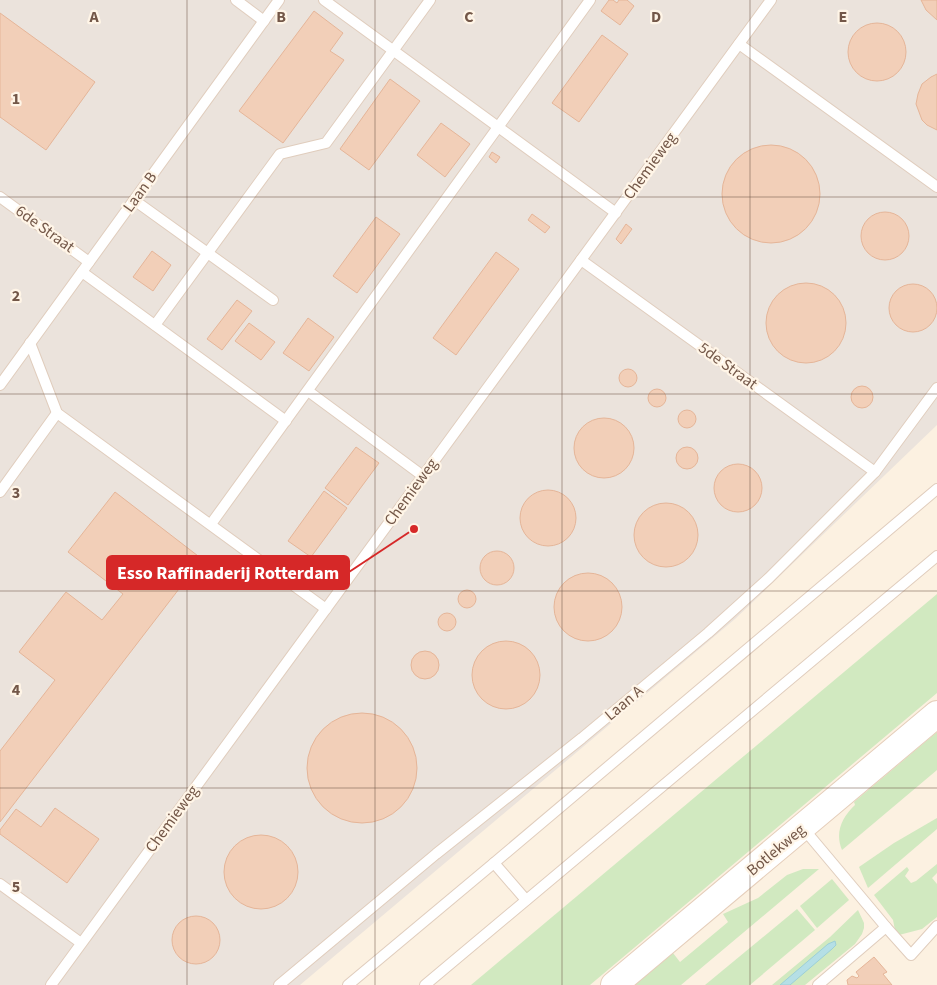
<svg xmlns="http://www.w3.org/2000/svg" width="937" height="985" font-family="'Source Sans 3',sans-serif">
<rect width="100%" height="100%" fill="#fcf1e1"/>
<path fill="#ebe3dc" d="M0,0H937V425L735,619L300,985H0Z"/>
<g fill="#d1e9c0">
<path d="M937,594V693L590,985H471Z"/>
<path d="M937,732V770L842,850C835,833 841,818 855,805L854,802Z"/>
<path d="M937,818V829L868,888L859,867L894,843Z"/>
<path d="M937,864V873L932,878L937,884V917L922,929L899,935L895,930L893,920L874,895L907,867L909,870L905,876L911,883L916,881Z"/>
<path d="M803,869H819L681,985H634L673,953L680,962L728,922L723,914L758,898L787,875Z"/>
<path d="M832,879L849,900L817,928L800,906Z"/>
<path d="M797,909L815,930L750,985H705Z"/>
<path d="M858,910L864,923V928L862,934L855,944L805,985H772L830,937Z"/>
</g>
<path fill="#b5dfe6" stroke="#9ccfd7" d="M835,941L836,945L832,949L790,985H780L828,944Z"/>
<g fill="#f2cfb8" stroke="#e5b598">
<path d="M609,0H613L617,3L619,0H627L634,6L620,25L601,11Z"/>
<path d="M921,0H937V20L926,10Z"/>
<path d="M314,11L343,33L330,51L344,60L283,143L239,111Z"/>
<path d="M0,13L95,82L46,150L0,117Z"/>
<circle cx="877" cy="52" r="29"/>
<path d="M602,35L628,54L579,122L552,103Z"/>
<path d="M937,74V130L927,125L922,120L916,104L918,94L922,84L931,77Z"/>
<path d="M390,79L420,101L369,170L340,149Z"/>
<path d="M441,123L470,144L445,177L417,155Z"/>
<circle cx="771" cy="194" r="49"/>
<path d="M492,152L500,157L496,163L489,157Z"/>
<circle cx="885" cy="236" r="24"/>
<path d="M532,214L550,227L545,233L528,220Z"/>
<path d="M376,217L400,234L357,293L333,276Z"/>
<path d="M626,224L632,229L621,244L616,239Z"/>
<path d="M152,251L171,265L153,291L133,277Z"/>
<path d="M496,252L519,269L456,355L433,338Z"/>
<circle cx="806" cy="323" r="40"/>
<circle cx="913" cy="308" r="24"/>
<path d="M237,300L252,311L222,350L207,339Z"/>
<path d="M308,318L334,337L309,371L283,353Z"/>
<path d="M249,323L275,342L261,360L235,341Z"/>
<circle cx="628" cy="378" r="9"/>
<circle cx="862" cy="397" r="11"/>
<circle cx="657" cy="398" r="9"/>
<circle cx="687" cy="419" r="9"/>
<circle cx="604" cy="448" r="30"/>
<path d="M356,447L379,463L348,505L325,488Z"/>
<circle cx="687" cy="458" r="11"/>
<circle cx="738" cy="488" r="24"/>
<circle cx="548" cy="518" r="28"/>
<path d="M324,491L347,508L311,557L288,541Z"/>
<path d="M115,492L202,559L0,822V751L55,680L19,652L66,592L102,620L123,594L68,552Z"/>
<circle cx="666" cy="535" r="32"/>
<circle cx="497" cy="568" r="17"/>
<circle cx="588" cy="607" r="34"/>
<circle cx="467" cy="599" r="9"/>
<circle cx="447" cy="622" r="9"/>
<circle cx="506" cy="675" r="34"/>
<circle cx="425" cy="665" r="14"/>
<circle cx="362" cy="768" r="55"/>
<path d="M55,808L99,839L67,883L0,834V830L16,809L41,827Z"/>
<circle cx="261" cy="872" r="37"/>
<circle cx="196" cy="940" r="24"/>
<path d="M874,957L887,972L883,974L892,985H848L847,980L852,976L857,978L859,976L856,972Z"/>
</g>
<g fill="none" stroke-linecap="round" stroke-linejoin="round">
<g stroke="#e0cdbd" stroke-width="12">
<g id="lane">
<path d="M236,0L264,21"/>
<path d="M324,0L616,213"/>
<path d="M739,44L937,187"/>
<path d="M0,197L89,262"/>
<path d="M134,200L273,300"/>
<path d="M581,260L875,472"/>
<path d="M82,272L286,421"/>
<path d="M155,325L280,154L326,143L430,0"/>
<path d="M30,343L57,413L326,609"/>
<path d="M0,385L279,0"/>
<path d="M308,391L423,476"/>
<path d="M0,492L57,413"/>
<path d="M211,524L590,0"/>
<path d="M803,828L886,927L818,985"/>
<path d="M0,884L81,943"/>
<path d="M526,900L494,863L937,489"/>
<path d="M886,927L911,955L937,926"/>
<path d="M51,985L771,0"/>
<path d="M279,985L436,854L582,738L708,633L769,578L875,472L937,388"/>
<path d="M348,985L494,863"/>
<path d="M425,985L937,556"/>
</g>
</g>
<g stroke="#e5cebb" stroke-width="28">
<path id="secondary" d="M614,985L937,714"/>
</g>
<use href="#lane" stroke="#fff" stroke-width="10"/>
<use href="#secondary" stroke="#fff" stroke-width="26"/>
</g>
<path fill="none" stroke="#735748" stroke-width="1" stroke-opacity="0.55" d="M187,0V985M375,0V985M562,0V985M750,0V985M0,197H937M0,394H937M0,591H937M0,788H937"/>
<g text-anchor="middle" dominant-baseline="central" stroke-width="4.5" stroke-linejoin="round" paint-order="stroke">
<g font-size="16" fill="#735748" stroke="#fff5e7">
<text transform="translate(650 166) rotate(-54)">Chemieweg</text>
<text transform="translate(140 192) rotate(-54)">Laan B</text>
<text transform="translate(45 229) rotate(36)">6de Straat</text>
<text transform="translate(728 366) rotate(36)">5de Straat</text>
<text transform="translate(411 492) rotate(-54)">Chemieweg</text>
<text transform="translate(624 703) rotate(-40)">Laan A</text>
<text transform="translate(172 819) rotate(-54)">Chemieweg</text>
<text transform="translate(776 850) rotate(-40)">Botlekweg</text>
</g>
</g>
<g font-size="16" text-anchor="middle" font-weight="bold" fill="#735748" stroke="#fff5e7" stroke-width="4.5" stroke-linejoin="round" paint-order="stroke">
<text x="94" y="22">A</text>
<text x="281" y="22">B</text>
<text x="469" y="22">C</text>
<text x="656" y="22">D</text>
<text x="843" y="22">E</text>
<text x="16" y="104">1</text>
<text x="16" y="301">2</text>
<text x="16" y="498">3</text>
<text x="16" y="695">4</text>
<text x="16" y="892">5</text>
</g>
<path fill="none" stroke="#d62828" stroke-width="2" d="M414 529L349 572"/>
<circle fill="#d62828" stroke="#fff5e7" stroke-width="2" cx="414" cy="529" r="5"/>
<rect fill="#d62828" stroke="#d62828" stroke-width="2" x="107" y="556" width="242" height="33" rx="5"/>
<g font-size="18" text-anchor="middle" font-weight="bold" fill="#fff">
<text x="228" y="579">Esso Rafﬁnaderij Rotterdam</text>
</g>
</svg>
